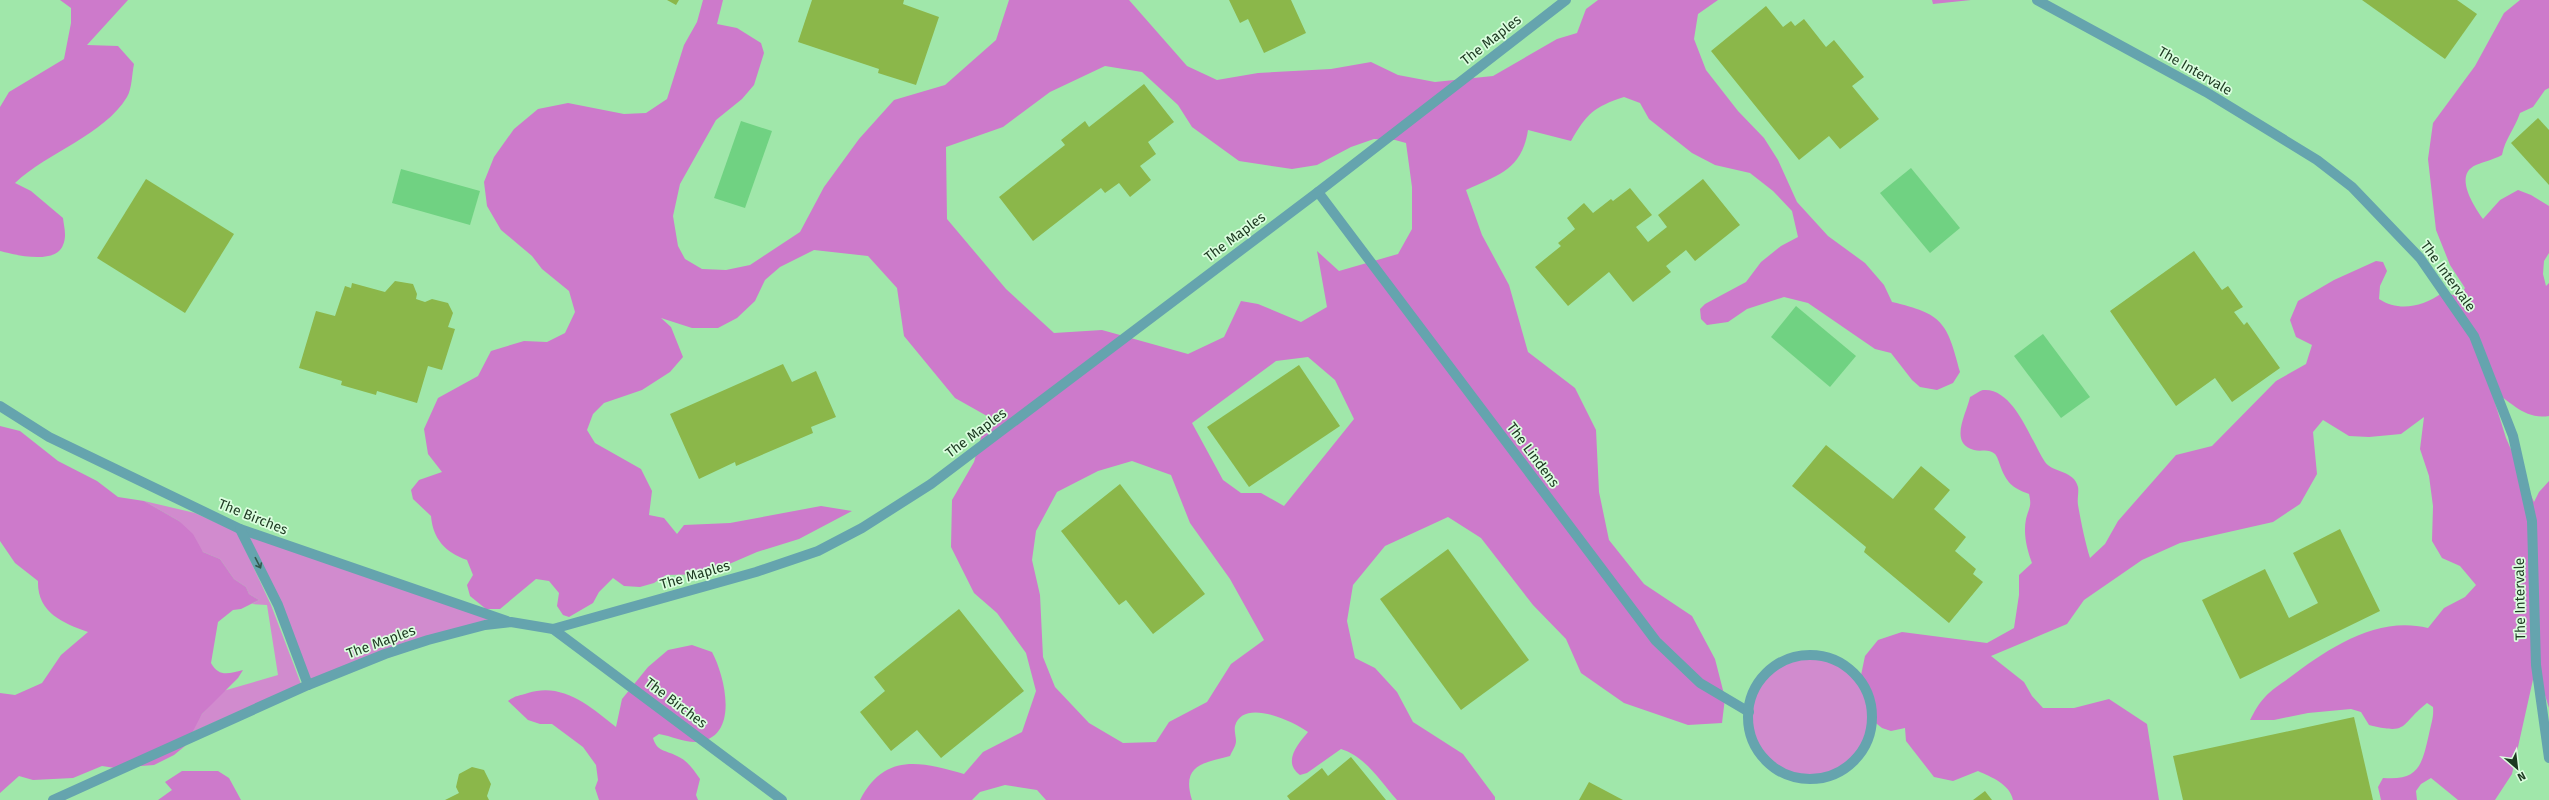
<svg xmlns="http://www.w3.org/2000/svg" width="2549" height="800" font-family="'Fira Sans',sans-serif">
<rect width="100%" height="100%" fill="#a0e7aa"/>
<g fill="#d18bce">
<path d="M144,501L195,513L237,532L271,605L301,684L190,733L202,714L223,691L278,675L267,605L252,604L259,600L249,594L246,587L234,579L220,559L203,552L179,521Z"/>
<path d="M240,529L511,622L485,625L308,685Z"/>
<circle cx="1810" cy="717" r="62"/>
</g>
<g fill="#cd7acb" fill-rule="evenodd">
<path d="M60,0H128L87,45L118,46L134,64C132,73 132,89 127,97C104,135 48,152 15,183L31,191L63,218C64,227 67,236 63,245C56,265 15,255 0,251V107L9,92L64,59L71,23V8Z"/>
<path d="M703,0H723L717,24L737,28L761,43L764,53L754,85L742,99L716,120L680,184L673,216L678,246L685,259L702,269L726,270L750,265L800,232L824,187L859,139L894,100L945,85L996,40L1009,0H1129L1187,66L1217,80L1258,73L1331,69L1371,62L1398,75L1435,82L1493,76L1557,39L1577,33L1586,9L1598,0H1718L1698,14L1694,39L1706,70L1738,111L1764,138L1778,160L1797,202L1828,236L1865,263L1884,285L1892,302C1943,314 1947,322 1960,372L1953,383L1937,390L1920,387L1912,380L1891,353L1875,349L1808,303L1784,297L1747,309L1728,322L1707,325L1701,319L1700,309L1705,304L1746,282L1761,262L1781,246L1798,237L1792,211L1773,191L1750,173L1715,165L1692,153L1649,119L1640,103L1624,97C1594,107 1587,113 1571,141L1528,130C1522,170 1498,175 1466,190L1482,235L1509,285L1528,352L1575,388L1596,430L1599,492L1609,540L1644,584L1692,616L1715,659L1725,698L1722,723L1688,725L1624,703L1581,673L1566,639L1533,605L1481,538L1448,517L1385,546L1353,585L1347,621L1355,658L1375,668L1397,692L1413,722L1463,754L1495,797V800H1397C1381,782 1365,756 1341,749L1307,773L1300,775C1282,762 1298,744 1308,732C1294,722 1243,697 1235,726C1234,730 1236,737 1236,741C1236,746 1232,751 1230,756C1203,763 1181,765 1192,800H1046L1037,790L1005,785L980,792L972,800H860C885,752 921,762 964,774L983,752L1022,732L1036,691L1026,653L997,613L974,593L951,547L952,500L974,462L987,416L955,398L904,336L897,288L868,256L814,250L780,267L765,280L755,301L737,318L718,328H692L661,318L671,327L683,357L670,372L642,390L604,403L593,414L587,430L595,443L641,469L652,491L649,515L664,518L677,534L684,525L730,523L821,506L852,511L799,539L757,552L706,574L666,575L654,583L640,587L624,586L613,578L599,592L593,603L569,617L563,615L557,606L559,593L549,581L536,579L500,609H486L470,596L467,585L473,575L467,560C445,552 433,539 431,516L413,499L411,490L419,480L442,472L428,454L424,429L438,398L478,376L491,351L524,341L547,342L565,333L575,312L569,291L542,269L532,256L501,230L487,206L484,182L494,157L514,129L538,109L568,103L624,114L646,113L667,99L684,45L697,22ZM1105,66L1142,72L1178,105L1192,127L1239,161L1292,169L1317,165L1351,147L1374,139L1395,140L1406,143L1412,187V229L1398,254L1339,271L1317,251L1327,307L1301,322L1258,304L1241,301L1224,337L1188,354L1102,330L1054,333L1006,289L947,219L946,147L1003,127L1050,92ZM1308,357L1335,380L1354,419L1284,506L1261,493H1241L1223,480L1192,423L1276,361ZM1132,461L1171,475L1190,523L1230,579L1264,640L1231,664L1207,702L1169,722L1156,742L1123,743L1089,723L1055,687L1043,657L1040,595L1032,560L1036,531L1057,492L1098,471Z"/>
<path d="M1932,0H1971L1933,4Z"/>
<path d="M2520,0H2549V88L2545,90L2533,107L2520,113C2515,128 2505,139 2502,155C2493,160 2485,161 2476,165C2453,175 2474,206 2483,219L2500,200L2518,190L2531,195L2549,206V253L2544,261L2543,274L2546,286L2549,283V416C2524,420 2511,401 2491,390L2506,438L2534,502L2539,492L2549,481V708L2536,666L2512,774L2495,800H2458L2431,778L2421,784L2416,791L2417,800H2381L2378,787L2383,778C2419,781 2422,765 2429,734C2431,724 2434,717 2433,707L2427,703C2399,725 2410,735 2369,725L2361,712L2351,709L2308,713L2274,720H2250C2254,712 2259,703 2265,697C2271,690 2281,684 2289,678C2327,649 2377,615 2428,628L2444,608L2465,597L2476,585L2460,566L2442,558L2432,541L2433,506L2429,476L2420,449L2424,417L2401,434L2369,437L2349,436L2323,420L2313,432L2317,474L2300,504L2273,522L2180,543L2142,560L2084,600L2067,624L1991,656L2024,682L2032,696L2043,708H2074L2109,699L2147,724L2159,800H2013C2010,784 1991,777 1978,771L1953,781L1934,777L1906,741L1905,728L1891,731L1882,728L1872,720L1869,699L1860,680L1865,656L1878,640L1902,632L1987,643L2014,628L2019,595V575L2032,563C2027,550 2023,534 2026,519C2029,507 2032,507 2029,494C2012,488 2006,482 2000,465C1999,462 1997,456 1995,454C1988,448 1982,452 1974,450C1948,443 1967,413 1970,397C1974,395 1979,391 1983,390C2014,387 2031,441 2045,462C2053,473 2074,470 2078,487C2079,492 2077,499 2078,505C2081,522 2085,542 2090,558L2105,544L2118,521L2176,455L2212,446L2276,381L2306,364L2312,345L2296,337L2290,320L2298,301L2334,280L2376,261L2383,262L2387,271L2380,286L2379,299C2399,312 2422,307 2442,293L2460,296L2465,288L2450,265L2436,230L2428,159L2433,123L2475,66L2504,13Z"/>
<path d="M0,426L20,431L58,461L97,481L118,497L144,501L179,521L193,534L203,552L220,559L234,579L246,587L249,594L259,600L241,609L233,610L218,622L211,663C219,677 228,674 243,670L238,678L202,714L185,746L174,755L154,765L115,768L102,766L73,778L33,780L19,776L0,793V693L15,695L42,683L61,655L88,632C62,623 37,612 38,581L15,563L0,541Z"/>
<path d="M692,645L712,652C725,676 741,740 695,742C683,742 671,736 659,734L653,738C657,752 666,750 677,756C688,761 693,769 700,779L696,795L698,800H599L595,788L598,780L596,765L583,747L552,724H540L528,720L508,701C516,695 519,696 528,693C562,682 590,706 616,727L622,699L648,667L668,650Z"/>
<path d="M182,771H218L229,778L241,800H158L172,790L165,782Z"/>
</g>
<g fill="#70d282">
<path d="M741,121L772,131L745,208L714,198Z"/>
<path d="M1911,168L1960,228L1930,253L1880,193Z"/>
<path d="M401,169L480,191L470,225L392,203Z"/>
<path d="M1796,306L1856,356L1830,387L1771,337Z"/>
<path d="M2043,334L2090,397L2061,418L2014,356Z"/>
</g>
<g fill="#8bb74a">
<path d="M667,0H679L676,5Z"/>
<path d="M812,0H904L903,4L939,17L916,85L878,73L879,69L798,42Z"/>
<path d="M1229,0H1291L1306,33L1264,53L1248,19L1240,23Z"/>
<path d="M2362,0H2457L2477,14L2445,59Z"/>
<path d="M1766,6L1783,27L1791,21L1795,26L1804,19L1826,47L1834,40L1864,77L1852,86L1879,119L1840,149L1829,136L1799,160L1711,51Z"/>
<path d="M1144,84L1174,122L1148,142L1156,154L1140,166L1151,180L1130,197L1119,183L1105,193L1101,188L1033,241L999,197L1065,145L1061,140L1085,121L1089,127Z"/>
<path d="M2538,118L2549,130V185L2511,143Z"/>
<path d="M146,179L234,234L185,313L97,258Z"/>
<path d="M1703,179L1740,225L1695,261L1686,250L1666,266L1671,272L1633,302L1609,272L1568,306L1535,267L1561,246L1558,243L1575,229L1567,218L1584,203L1593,213L1611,199L1613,201L1630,188L1652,215L1636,227L1648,242L1667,227L1658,215Z"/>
<path d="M2194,251L2222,290L2228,286L2243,307L2234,312L2244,325L2247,322L2280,368L2232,402L2215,378L2176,406L2110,311Z"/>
<path d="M395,281L413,284L417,294L416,299L425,302L432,299L448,303L453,313L448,327L455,329L442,370L428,366L417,403L377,391L376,395L341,385L342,381L299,368L316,311L335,316L345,286L351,288L352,283L385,292Z"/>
<path d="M783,364L792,382L816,371L836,417L811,427L813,433L736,466L735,462L699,479L670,414Z"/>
<path d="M1299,365L1340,426L1249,487L1207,427Z"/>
<path d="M1826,445L1893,499L1921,466L1950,490L1934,509L1966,537L1955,551L1976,569L1973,574L1983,582L1949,623L1864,552L1866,547L1792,486Z"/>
<path d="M1120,484L1205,594L1153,634L1126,600L1119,605L1061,531Z"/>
<path d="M2340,529L2380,611L2240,679L2202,600L2265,569L2289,618L2318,603L2293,553Z"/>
<path d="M1448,549L1529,660L1461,710L1380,599Z"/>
<path d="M959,609L1024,691L941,758L917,730L891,751L860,712L885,691L874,677Z"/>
<path d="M2354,717L2373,800H2183L2173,756Z"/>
<path d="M1351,757L1386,800H1290L1287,796L1322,768L1328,776Z"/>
<path d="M472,767L484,770L491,784L487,796L489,800H445L459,793L456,787L459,774Z"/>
<path d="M1589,782L1623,800H1579Z"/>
<path d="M1985,791L1992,800H1973Z"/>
</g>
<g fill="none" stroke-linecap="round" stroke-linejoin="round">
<g stroke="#65a4ae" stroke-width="10">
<path d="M2037,0L2206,92L2317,160L2352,187L2420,258L2474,336L2513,436L2532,521L2536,665L2549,758"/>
<path d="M1318,192L1656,641L1700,683L1749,712"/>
<path d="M0,406L49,437L240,529L507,621"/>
<path d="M240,529L278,605L308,685"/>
<path d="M553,629L782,800"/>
<circle cx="1810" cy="717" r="62"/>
<path d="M53,800L308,685L385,654L428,640L485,625L511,622L553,629L756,572L818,551L862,528L931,484L1318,192L1566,0"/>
</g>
</g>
<defs><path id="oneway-shaft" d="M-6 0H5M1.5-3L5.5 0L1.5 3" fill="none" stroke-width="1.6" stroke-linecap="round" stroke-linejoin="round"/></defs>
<use stroke="#33594b" href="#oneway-shaft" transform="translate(258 563) rotate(63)"/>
<g text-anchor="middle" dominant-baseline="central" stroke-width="3.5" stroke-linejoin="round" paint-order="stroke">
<g font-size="14" fill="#1d3921" stroke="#dbfedf">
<text transform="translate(1491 40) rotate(-38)">The Maples</text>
<text transform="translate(2195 71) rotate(30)">The Intervale</text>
<text transform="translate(1235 237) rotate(-37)">The Maples</text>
<text transform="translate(2448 276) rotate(54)">The Intervale</text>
<text transform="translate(976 433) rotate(-37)">The Maples</text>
<text transform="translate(1533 455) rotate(53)">The Lindens</text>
<text transform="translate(253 517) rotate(22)">The Birches</text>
<text transform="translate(695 575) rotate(-16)">The Maples</text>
<text transform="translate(2520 599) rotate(-91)">The Intervale</text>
<text transform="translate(381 642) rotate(-20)">The Maples</text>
<text transform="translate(676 703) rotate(37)">The Birches</text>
</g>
</g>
<g transform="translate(2517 768) rotate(152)" stroke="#dbfedf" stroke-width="3" paint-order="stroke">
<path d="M0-3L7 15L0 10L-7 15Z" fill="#1d3921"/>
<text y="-6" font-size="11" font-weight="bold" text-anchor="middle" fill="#1d3921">N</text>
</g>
</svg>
